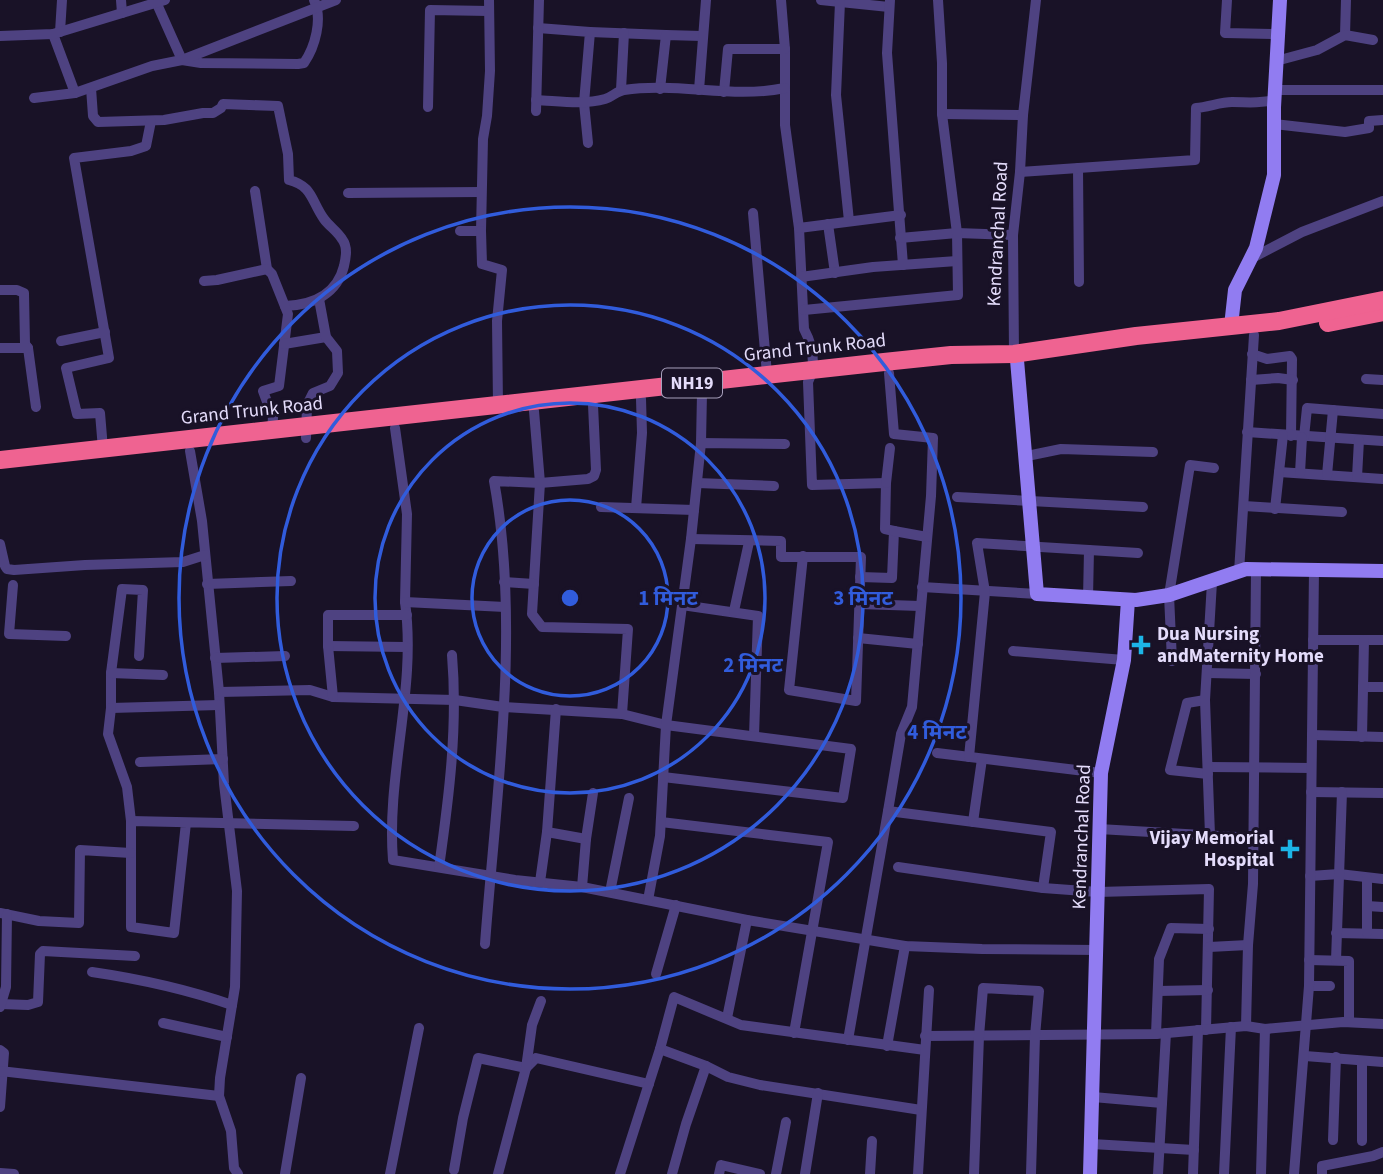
<svg xmlns="http://www.w3.org/2000/svg" width="1383" height="1174" font-family="'Source Sans 3','Noto Sans Devanagari',sans-serif">
<rect width="100%" height="100%" fill="#191227"/>
<g fill="none" stroke-linecap="round" stroke-linejoin="round">
<g stroke="#4e4281" stroke-width="10">
<path d="M121,0L122,13"/>
<path d="M781,0L785,49V125L799,228L804,329C813,346 816,365 808,382L812,485L886,483L885,529L894,531L892,578L860,577"/>
<path d="M821,0L889,7"/>
<path d="M890,0L887,53L903,265"/>
<path d="M1227,0L1225,33L1277,34"/>
<path d="M840,2L836,95L849,221"/>
<path d="M157,4L182,60L201,63L298,64L304,63C315,47 323,19 314,0"/>
<path d="M538,28L590,32L584,103L588,143"/>
<path d="M60,32L62,0"/>
<path d="M590,32L666,35"/>
<path d="M53,34L75,93"/>
<path d="M1345,35L1346,0"/>
<path d="M0,36L53,34L165,0"/>
<path d="M1276,61L1317,50L1345,35L1373,40"/>
<path d="M91,88L93,116L98,122L164,120L203,113H213L221,108L223,104L278,106L288,154L289,180C313,186 311,201 324,219C329,226 337,231 342,239C348,247 346,257 344,266C337,294 313,305 285,306"/>
<path d="M660,89L666,35L702,36"/>
<path d="M621,90L624,33"/>
<path d="M699,90L706,0"/>
<path d="M1275,90H1383"/>
<path d="M724,92L728,49H785"/>
<path d="M34,98L75,93L152,66L182,60L336,0"/>
<path d="M536,100C559,101 583,105 605,99C612,97 617,91 624,90C678,82 732,99 785,88"/>
<path d="M428,107L430,10L489,11"/>
<path d="M536,111L539,0"/>
<path d="M942,114L1023,115"/>
<path d="M1274,124L1345,132L1369,128V121L1383,120"/>
<path d="M1078,168L1079,282"/>
<path d="M1020,172L1195,160L1196,108C1208,107 1221,102 1232,102C1247,102 1259,104 1274,100"/>
<path d="M255,191L267,269L272,274L288,314L279,386L263,391L273,418L272,428L266,431"/>
<path d="M348,193L481,192"/>
<path d="M753,213L767,374"/>
<path d="M828,224L835,273"/>
<path d="M799,228L901,215"/>
<path d="M460,231H481L483,139L487,116L490,71L489,0"/>
<path d="M481,231L482,264L502,270L497,321L498,405"/>
<path d="M900,238L957,233L1013,235"/>
<path d="M1252,258L1302,232L1383,201"/>
<path d="M801,277L873,267L957,261"/>
<path d="M204,281L217,280L267,269"/>
<path d="M0,290H17L24,293L25,344L28,348L36,407"/>
<path d="M804,310L958,295L957,233L942,114V63L938,0"/>
<path d="M61,341L105,332"/>
<path d="M284,344L326,337"/>
<path d="M0,348H28"/>
<path d="M1014,354L1013,235L1020,172L1023,115L1036,0"/>
<path d="M1252,354L1267,359L1290,356L1292,359L1291,436"/>
<path d="M889,373L894,434L933,438L931,496L912,707L901,734L888,811L1051,832L1043,888"/>
<path d="M1366,379L1383,380"/>
<path d="M1251,380L1278,378L1293,380"/>
<path d="M534,411L540,483L532,614L542,627L628,629L622,714"/>
<path d="M395,428L407,514L405,602C417,688 386,774 393,860L515,880L582,887L747,920L905,946L982,949L1097,950"/>
<path d="M1247,432L1383,441"/>
<path d="M1304,437L1307,408L1383,414"/>
<path d="M306,438L307,405L313,393L330,386L338,373L337,351L326,337L319,299"/>
<path d="M701,443L702,393"/>
<path d="M103,449L100,413L77,414L66,368L109,358L74,158L131,151L146,146L151,121"/>
<path d="M190,451L202,521L219,692L224,784L237,891L235,987L220,1078L219,1096L231,1131L234,1168L238,1174"/>
<path d="M1027,456L1061,449L1153,452"/>
<path d="M1279,472L1383,479"/>
<path d="M1300,473L1302,437"/>
<path d="M1327,475L1333,410"/>
<path d="M1357,477L1359,440"/>
<path d="M697,483L774,486"/>
<path d="M886,483L890,448"/>
<path d="M957,497L1143,507"/>
<path d="M1244,506L1342,512"/>
<path d="M601,507L694,510"/>
<path d="M636,508L642,433L641,399"/>
<path d="M1275,509L1283,435"/>
<path d="M894,531L927,537"/>
<path d="M691,539L781,541V557H861L856,701L789,690L803,556"/>
<path d="M0,544L5,566L7,569L14,570L85,565L183,562L205,555"/>
<path d="M1239,572L1254,335"/>
<path d="M504,582L534,584"/>
<path d="M207,584L291,581"/>
<path d="M13,585L9,634L66,636"/>
<path d="M922,587L1037,594"/>
<path d="M1088,598L1089,550"/>
<path d="M405,602L505,607"/>
<path d="M859,604L920,606"/>
<path d="M682,605L758,616L754,736"/>
<path d="M734,611L749,542"/>
<path d="M858,638L918,644"/>
<path d="M1313,640H1383"/>
<path d="M328,646L406,647"/>
<path d="M1013,651L1124,660"/>
<path d="M139,656L143,590L122,589L111,673V708L219,705"/>
<path d="M215,658L285,656"/>
<path d="M1172,661L1169,595L1190,465L1214,468"/>
<path d="M111,673L163,675"/>
<path d="M1207,673L1256,674"/>
<path d="M1363,687H1383"/>
<path d="M219,692L310,690L333,697L455,700L503,707L622,714L666,725L851,749L843,798L663,777"/>
<path d="M333,697L328,646V615H407"/>
<path d="M1205,700L1187,703L1170,770L1208,774"/>
<path d="M111,708L108,734L127,787L131,821"/>
<path d="M1312,735L1383,737"/>
<path d="M1362,737L1364,640"/>
<path d="M937,753L1101,773"/>
<path d="M969,757L985,592L977,543L1138,553"/>
<path d="M140,762L223,759"/>
<path d="M1208,767L1311,768"/>
<path d="M1311,792L1383,793"/>
<path d="M661,822L828,842L794,1033"/>
<path d="M973,822L982,759"/>
<path d="M186,823L174,933L131,927V821L354,826"/>
<path d="M1099,829L1254,838"/>
<path d="M547,832L586,839"/>
<path d="M1210,835L1205,700L1212,582"/>
<path d="M439,867C449,797 458,727 452,655"/>
<path d="M898,867L1043,888L1098,892L1209,889L1206,1030"/>
<path d="M1310,876L1339,874L1383,879"/>
<path d="M540,882L547,832L556,709"/>
<path d="M582,887L586,839L593,793"/>
<path d="M610,892L629,798"/>
<path d="M648,900L660,836L666,725L691,539L701,443L785,444"/>
<path d="M1367,906L1383,907"/>
<path d="M0,913L39,921L79,923L80,850L131,853"/>
<path d="M1336,933L1383,934"/>
<path d="M1367,933V878"/>
<path d="M485,944C496,795 521,628 494,481L540,483L588,479L594,476L596,470L593,405"/>
<path d="M1209,947L1248,945"/>
<path d="M1309,960L1349,961V1022"/>
<path d="M1336,960L1342,792"/>
<path d="M92,972C140,979 186,989 232,1005"/>
<path d="M656,974L676,905"/>
<path d="M1309,986H1330"/>
<path d="M1158,991L1208,990"/>
<path d="M0,1004L28,1005L38,1002L40,954L43,951L135,956"/>
<path d="M0,1007L6,987L7,914"/>
<path d="M727,1018L747,920"/>
<path d="M163,1023L227,1037"/>
<path d="M1246,1026L1248,945L1253,884L1256,570"/>
<path d="M1156,1034L1159,959L1171,928L1209,929"/>
<path d="M925,1036L1156,1034L1246,1026L1265,1029L1343,1022L1383,1024"/>
<path d="M848,1040L888,811"/>
<path d="M887,1046L905,946"/>
<path d="M660,1049L706,1066L728,1077L760,1085L921,1110"/>
<path d="M0,1050L4,1053L0,1107"/>
<path d="M1305,1056L1383,1062"/>
<path d="M1362,1061V1141"/>
<path d="M0,1071L219,1096"/>
<path d="M1093,1097L1162,1103"/>
<path d="M1333,1140L1336,1057"/>
<path d="M1092,1144L1194,1150"/>
<path d="M454,1170L463,1118L478,1058L526,1068L536,1058L649,1084"/>
<path d="M0,1173L14,1174"/>
<path d="M285,1174L301,1078"/>
<path d="M390,1174L419,1028"/>
<path d="M498,1174L526,1068L532,1025L541,1001"/>
<path d="M620,1174L660,1049L674,997L741,1025L925,1050"/>
<path d="M672,1174L686,1124L706,1066"/>
<path d="M719,1174L721,1165L760,1174"/>
<path d="M776,1174L786,1122"/>
<path d="M805,1174L818,1093"/>
<path d="M870,1174L872,1141"/>
<path d="M918,1174L929,990"/>
<path d="M974,1174L979,1036L983,988L1039,991L1035,1036L1031,1174"/>
<path d="M1158,1174L1166,1033"/>
<path d="M1193,1174L1198,1030"/>
<path d="M1224,1174L1231,1027"/>
<path d="M1261,1174L1265,1029"/>
<path d="M1294,1174L1309,986L1314,570"/>
<path d="M1322,1174V1166L1373,1156L1383,1152"/>
</g>
<g stroke="#917cf1" stroke-width="14">
<path d="M1231,326L1235,290L1256,248L1274,175V107L1280,0"/>
<path d="M1014,354L1017,360L1037,594L1136,600L1169,595L1246,569L1383,571"/>
<path d="M1090,1174L1101,773L1124,660L1128,600"/>
</g>
<g stroke="#ef6391" stroke-width="18">
<path d="M1328,323L1383,312"/>
<path d="M0,460L884,362L951,355L1014,354L1136,336L1279,321L1383,300"/>
</g>
</g>
<g fill="none" stroke="#315cdc" stroke-width="3.5">
<circle cx="570" cy="598" r="98"/>
<circle cx="570" cy="598" r="195"/>
<circle cx="570" cy="598" r="293"/>
<circle cx="570" cy="598" r="391"/>
</g>
<g fill="#1cb5e7" stroke="#191227" stroke-width="2.5">
<path d="M1137.5 634.5h7v7h7v7h-7v7h-7v-7h-7v-7h7z"/>
<path d="M1286.5 838.5h7v7h7v7h-7v7h-7v-7h-7v-7h7z"/>
</g>
<g text-anchor="middle" dominant-baseline="central" stroke-width="6" stroke-linejoin="round" paint-order="stroke">
<rect fill="#191227" stroke="#a79fbb" stroke-width="2" x="662" y="368.5" width="60" height="29" rx="5"/>
<g font-size="18" font-weight="bold" fill="#e4dcfb">
<text x="692" y="383">NH19</text>
</g>
<g font-size="19" fill="#e4dcfb" stroke="#191227">
<text transform="translate(998 234) rotate(-87)">Kendranchal Road</text>
<text transform="translate(815 348) rotate(-6)">Grand Trunk Road</text>
<text transform="translate(252 411) rotate(-6)">Grand Trunk Road</text>
<text transform="translate(1082 837) rotate(-88)">Kendranchal Road</text>
</g>
<g font-size="19" font-weight="bold" fill="#e4dcfb" stroke="#191227" text-anchor="start">
<text x="1157" y="634">Dua Nursing<tspan x="1157" dy="22">andMaternity Home</tspan></text>
<text x="1274" y="838" text-anchor="end">Vijay Memorial<tspan x="1274" dy="22">Hospital</tspan></text>
</g>
</g>
<circle cx="570" cy="598" r="10" fill="#315cdc" stroke="#191227" stroke-width="3.5"/>
<g font-size="21" text-anchor="middle" font-weight="bold" fill="#315cdc" stroke="#191227" stroke-width="6" stroke-linejoin="round" paint-order="stroke">
<text x="668" y="605">1 मिनट</text>
<text x="863" y="605">3 मिनट</text>
<text x="753" y="672">2 मिनट</text>
<text x="937" y="739">4 मिनट</text>
</g>
</svg>
